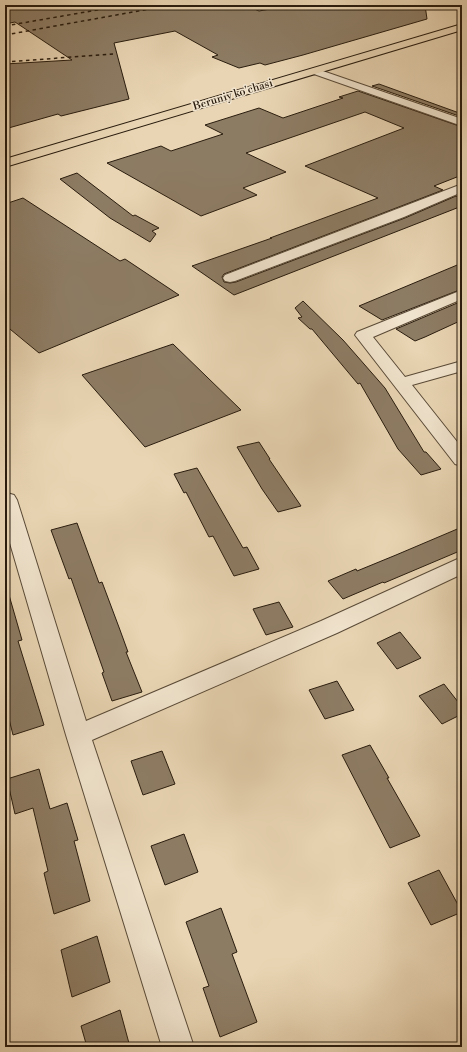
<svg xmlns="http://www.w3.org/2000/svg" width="467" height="1052" font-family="'Libre Bodoni',serif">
<rect width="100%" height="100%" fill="#e9d5b3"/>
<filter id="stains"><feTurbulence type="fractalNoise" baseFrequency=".005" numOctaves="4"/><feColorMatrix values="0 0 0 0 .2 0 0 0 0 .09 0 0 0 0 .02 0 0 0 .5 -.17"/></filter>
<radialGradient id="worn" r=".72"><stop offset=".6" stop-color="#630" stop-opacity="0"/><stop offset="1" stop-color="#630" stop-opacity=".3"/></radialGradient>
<g fill="#8d7c64" stroke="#291c0e">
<path d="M5,5H246L259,11L292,5H425L427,19L303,55L265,65L260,63L239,68L212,57L218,55L175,31L114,43L129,99L61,116L58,114L5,129V64L72,60L15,22L5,24Z"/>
<path d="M379,84L462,114V117L372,86Z"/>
<path d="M358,91L462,127V175L434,186L443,190L224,274L222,277L224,282L230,283L236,282L405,218L456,196L462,199V206L234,295L192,266L272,238H270L378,198L305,166L404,128L365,112L246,153L286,172L243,188L257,195L201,216L107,163L161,146L171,151L223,134L205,125L259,108L283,118L343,98L339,97Z"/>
<path d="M77,173L133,216L135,215L159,228L152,231L156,234L150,242L110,218L60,179Z"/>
<path d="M23,198L120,261L125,259L179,295L39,353L5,325V204Z"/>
<path d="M462,263V289L382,320L359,306Z"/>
<path d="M303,301L343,340L385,388L424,452H426L441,469L421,475L398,449L360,383L358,384L312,329H310L298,318L302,317L295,308Z"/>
<path d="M462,301V320L425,337L415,341L396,329Z"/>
<path d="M173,344L241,410L145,447L82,375Z"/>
<path d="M259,442L270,459H269L301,506L278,512L262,489L237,447Z"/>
<path d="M197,468L243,548L247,547L259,569L234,576L213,536L209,537L186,492L184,493L174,474Z"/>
<path d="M77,523L99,583L102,582L120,630L128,652H126L142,692L112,701L102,673L104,672L71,578L69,579L51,530Z"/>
<path d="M462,527V550L384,583L383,582L343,599L328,581L356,569L357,571L396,555Z"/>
<path d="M5,595H9L22,640L18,641L44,725L13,735L5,703Z"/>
<path d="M279,602L293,627L266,635L253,609Z"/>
<path d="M400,632L421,658L397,669L377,643Z"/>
<path d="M337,681L354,710L325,719L309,690Z"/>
<path d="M444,684L462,707V714L442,724L419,696Z"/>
<path d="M370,745L389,778H387L420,836L390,848L342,755Z"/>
<path d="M162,751L175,784L143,795L131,761Z"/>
<path d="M39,769L50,809L67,803L78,840L74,841L90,901L54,914L44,873L48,871L33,808L15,814L7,779Z"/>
<path d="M184,834L198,872L165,885L151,846Z"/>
<path d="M439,870L462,912L431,925L408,883Z"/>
<path d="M221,908L237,952L232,954L257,1022L220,1037L203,988L209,986L186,922Z"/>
<path d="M97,936L110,982L72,997L61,950Z"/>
<path d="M120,1010L130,1047H87L81,1026Z"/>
</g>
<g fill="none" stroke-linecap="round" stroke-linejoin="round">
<g stroke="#594a37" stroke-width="2">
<g id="minor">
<path d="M314,68L462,119V126L311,73L309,71Z"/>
<path d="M462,184V192L404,217L235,281L230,282L225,281L223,278L225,275Z"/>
<path d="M462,290V299L373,337L405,377L462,361V371L412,385L462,448V466L455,464L355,335L357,332Z"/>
<path d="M7,493L14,495L17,500L86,721L321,621L462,557V574L337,633L92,740L194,1047H162L66,735L5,526V494Z"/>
</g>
</g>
<g stroke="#291c0e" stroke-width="2">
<path id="major" d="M462,24V30L5,167V159Z"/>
</g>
<use href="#minor" fill="#f1e4ce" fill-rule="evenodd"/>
<use href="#major" fill="#e9d5b3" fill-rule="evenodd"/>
<g stroke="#291c0e" stroke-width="1.5" stroke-dasharray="3.5 3.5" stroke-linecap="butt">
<path d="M5,26L126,5"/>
<path d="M5,35L172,5"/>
<path d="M5,62L113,54"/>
</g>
</g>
<g text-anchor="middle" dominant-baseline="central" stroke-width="3" stroke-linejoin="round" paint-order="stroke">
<g font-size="11" fill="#291c0e" stroke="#f1e4ce">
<text transform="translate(233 95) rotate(-17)">Beruniy ko'chasi</text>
</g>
</g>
<rect width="467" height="1052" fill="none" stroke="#e9d5b3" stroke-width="20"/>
<rect x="6" y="6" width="455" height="1040" fill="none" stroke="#291c0e" stroke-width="2"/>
<rect x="10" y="10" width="447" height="1032" fill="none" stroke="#291c0e"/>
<rect width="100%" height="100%" filter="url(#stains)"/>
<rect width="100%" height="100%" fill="url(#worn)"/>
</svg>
